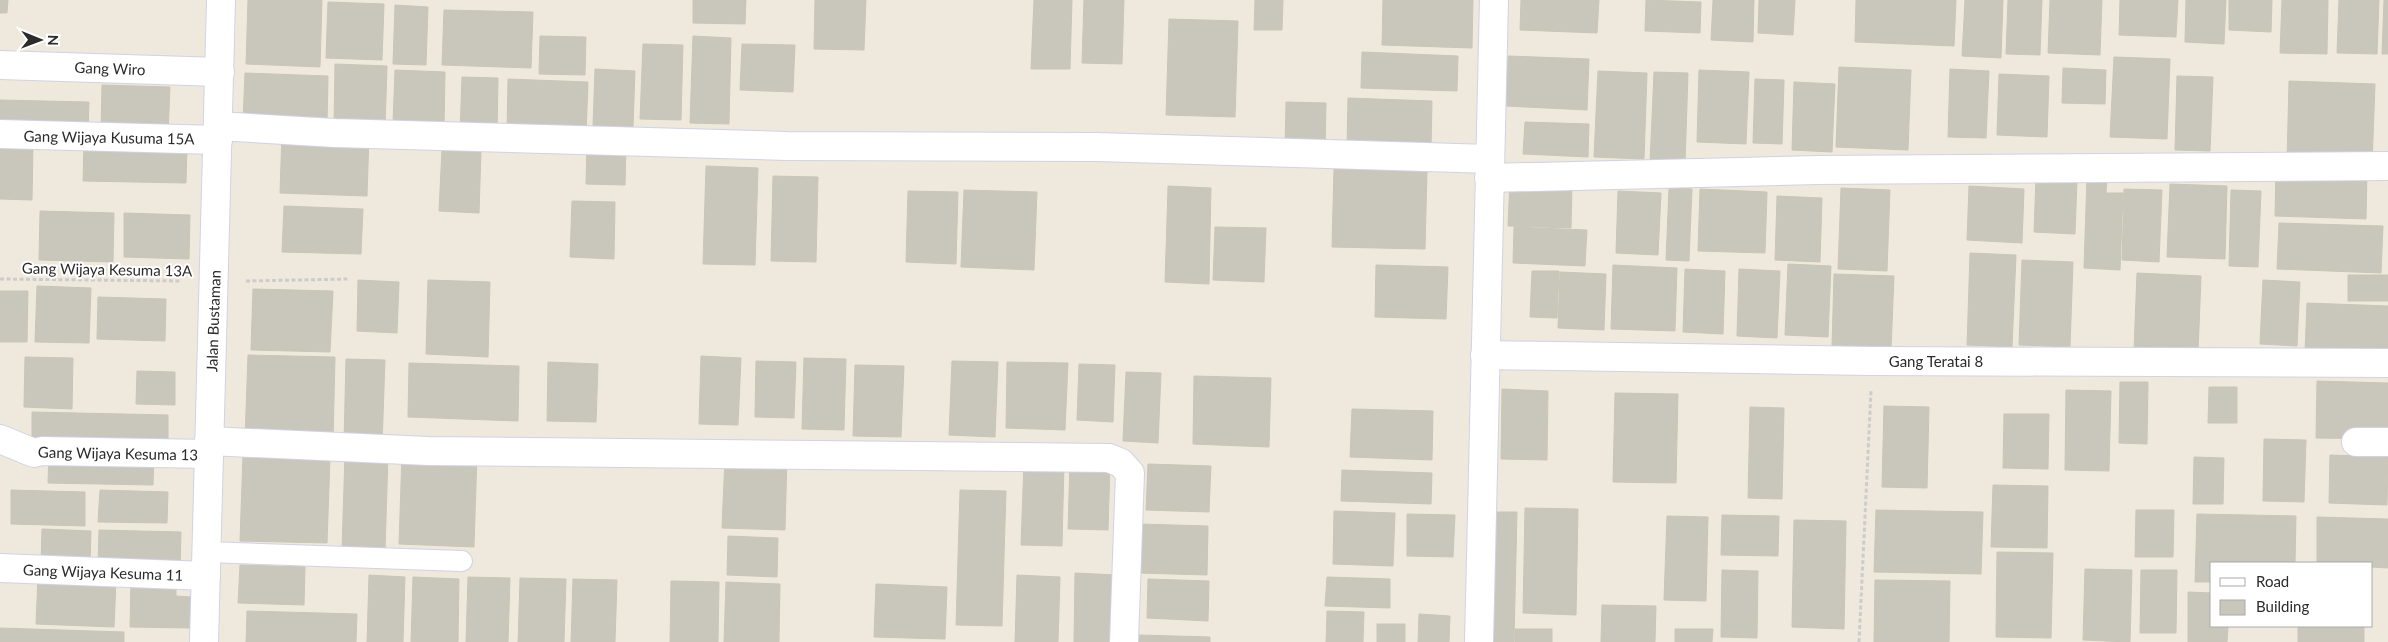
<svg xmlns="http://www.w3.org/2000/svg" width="2388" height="642" font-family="Lato,sans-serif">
<rect width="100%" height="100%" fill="#eee9dc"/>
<g fill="#c9c6bc" stroke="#cac6b6">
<path d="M0,0H8L7,13H0Z"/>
<path d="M248,0H322L320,67L246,64Z"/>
<path d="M693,0H746L745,24L693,23Z"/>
<path d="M815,0H866L864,50L814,49Z"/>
<path d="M1034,0H1072L1070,69H1031Z"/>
<path d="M1084,0H1124L1122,64L1082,63Z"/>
<path d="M1255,0H1283L1282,30H1254Z"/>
<path d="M1383,0H1473L1472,48L1382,45Z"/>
<path d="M1521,0H1599L1597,33L1520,30Z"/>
<path d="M1646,0L1701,2L1700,33L1645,31Z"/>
<path d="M1713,0H1754L1753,42L1711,40Z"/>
<path d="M1759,0H1795L1793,35L1758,33Z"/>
<path d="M1856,0H1956L1954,46L1855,42Z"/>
<path d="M1965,0H2003L2001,58L1962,56Z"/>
<path d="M2008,0H2042L2040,55L2006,54Z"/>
<path d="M2050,0H2102L2100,55L2048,53Z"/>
<path d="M2120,0H2178L2176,37L2119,35Z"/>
<path d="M2186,0H2226L2224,44L2185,42Z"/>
<path d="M2229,0H2272L2271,32L2229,30Z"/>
<path d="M2282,0H2328L2327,54L2280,53Z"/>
<path d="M2339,0H2379L2377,54L2337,53Z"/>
<path d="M2384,0H2388V54H2382Z"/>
<path d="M328,2L384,4L382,60L326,58Z"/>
<path d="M395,5L428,7L426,65L393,64Z"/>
<path d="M444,10L533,12L531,68L442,65Z"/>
<path d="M1169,19L1238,21L1235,117L1166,115Z"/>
<path d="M540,36L586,37L585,75L539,74Z"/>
<path d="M693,36L731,38L729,124L690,123Z"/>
<path d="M643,44L683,45L681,120L640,119Z"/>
<path d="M742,44L795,45L793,92L740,90Z"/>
<path d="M1362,52L1458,56L1457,91L1361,88Z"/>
<path d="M1508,56L1589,59L1587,110L1506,106Z"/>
<path d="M2114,57L2170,59L2167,139L2110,137Z"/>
<path d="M335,64L387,66L385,127L334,126Z"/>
<path d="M1839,67L1911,70L1908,150L1836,147Z"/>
<path d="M2063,68L2106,70L2105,104L2062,103Z"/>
<path d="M595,69L635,71L633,127L593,126Z"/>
<path d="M1950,69L1989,71L1986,138L1948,137Z"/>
<path d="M395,70L445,72L444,126L393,124Z"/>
<path d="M1699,70L1749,72L1746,144L1697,142Z"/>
<path d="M1598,71L1647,73L1644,159L1594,157Z"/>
<path d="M1654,72L1688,73L1685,164L1650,163Z"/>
<path d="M245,73L328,76L327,124L243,121Z"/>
<path d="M1999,74L2049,76L2047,137L1997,135Z"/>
<path d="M2177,76L2213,77L2210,151L2175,150Z"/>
<path d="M462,77L498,78L497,134H460Z"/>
<path d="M508,79L588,82L586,135L507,133Z"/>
<path d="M1755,79L1784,80L1782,144L1753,143Z"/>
<path d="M2289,81L2375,84L2372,164L2287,161Z"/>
<path d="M1794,82L1835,84L1832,152L1792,150Z"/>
<path d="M102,85L170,87L168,134L101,132Z"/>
<path d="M1348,98L1432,101L1431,149L1347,147Z"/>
<path d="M0,100L89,102L88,132L0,130Z"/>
<path d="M1286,102L1326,103L1325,150L1285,149Z"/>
<path d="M1525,122L1589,124L1588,157L1523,154Z"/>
<path d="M282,133L369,136L367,196L280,193Z"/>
<path d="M0,144L33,145L32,200L0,199Z"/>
<path d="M84,144L187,147L186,183L83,181Z"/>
<path d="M587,144L626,146L625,185L586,184Z"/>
<path d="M442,150L481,151L479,213L439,211Z"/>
<path d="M706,166L758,168L755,265L703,264Z"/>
<path d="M1334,168L1427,171L1425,249L1332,247Z"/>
<path d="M2276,170L2367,173L2366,219L2275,216Z"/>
<path d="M773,176L818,177L816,262L771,261Z"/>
<path d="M2087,176L2107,177L2106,193H2123L2120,270L2084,268Z"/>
<path d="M2036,178L2077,180L2075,234L2034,232Z"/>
<path d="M1510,180L1572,182L1571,228L1508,226Z"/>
<path d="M2170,184L2227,186L2225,259L2167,257Z"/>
<path d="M1168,186L1211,188L1209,284L1165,282Z"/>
<path d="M1969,186L2024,189L2022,243L1967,240Z"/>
<path d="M1669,188L1692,189L1689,261L1666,260Z"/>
<path d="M1841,188L1890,190L1887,271L1838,269Z"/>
<path d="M1700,189L1767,192L1765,253L1698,251Z"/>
<path d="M2124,189L2162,190L2159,262L2122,260Z"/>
<path d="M964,190L1037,192L1034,270L961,267Z"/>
<path d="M2231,190L2261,191L2258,267L2229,266Z"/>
<path d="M908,191L958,192L956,264L906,262Z"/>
<path d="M1618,191L1661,193L1658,255L1616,253Z"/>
<path d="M1777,196L1822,198L1820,262L1775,260Z"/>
<path d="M572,201L615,202L614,259L570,257Z"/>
<path d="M284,206L363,209L361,254L282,252Z"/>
<path d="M40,211L114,213L113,262L39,260Z"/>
<path d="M124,213L190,215L189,259L124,257Z"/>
<path d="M2279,223L2383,226L2381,273L2277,269Z"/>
<path d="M1215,227L1266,228L1264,282L1213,280Z"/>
<path d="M1514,227L1587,230L1585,266L1513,263Z"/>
<path d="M1970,253L2016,255L2012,347L1967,345Z"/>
<path d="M2022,260L2073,262L2070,347L2019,345Z"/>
<path d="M1788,264L1831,266L1828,337L1785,335Z"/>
<path d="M1376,265L1448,267L1446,319L1375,317Z"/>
<path d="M1613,265L1677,268L1675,331L1611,329Z"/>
<path d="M1685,269L1725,271L1723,334L1683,332Z"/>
<path d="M1739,269L1780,271L1777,338L1737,336Z"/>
<path d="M1532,271H1559L1557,318L1530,317Z"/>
<path d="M1560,272L1606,274L1604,330L1558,328Z"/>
<path d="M2137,273L2201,276L2198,353L2134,350Z"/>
<path d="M1834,274L1894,276L1891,349L1832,347Z"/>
<rect x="2348" y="275" width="40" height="26"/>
<path d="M358,280L399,282L397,333L357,331Z"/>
<path d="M428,280L490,282L488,357L426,354Z"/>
<path d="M2263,280L2300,282L2297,346L2260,344Z"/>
<path d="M37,286L91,288L89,343L35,342Z"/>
<path d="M253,289L333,291L330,352L251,350Z"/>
<path d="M0,291H28L27,342H0Z"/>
<path d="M98,297L166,299L165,341L97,339Z"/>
<path d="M2307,303L2388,306V355L2305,352Z"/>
<path d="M248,355L335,357L333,441L245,439Z"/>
<path d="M701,356L741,358L738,425L699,424Z"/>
<path d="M25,357L73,358L72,409L24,407Z"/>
<path d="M804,358L846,359L844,430L802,429Z"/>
<path d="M346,359L385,360L382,445L344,443Z"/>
<path d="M756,361L796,362L794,418L755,417Z"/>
<path d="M952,361L998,362L995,437L949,435Z"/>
<path d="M548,362L598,364L596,422L547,421Z"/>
<path d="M1007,362L1068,363L1065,430L1006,428Z"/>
<path d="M409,363L519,366L518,421L408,417Z"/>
<path d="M1079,364L1115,365L1113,422L1077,420Z"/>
<path d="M855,365L904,366L901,437L853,436Z"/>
<path d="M137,371L175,372V405L136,404Z"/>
<path d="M1126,372L1161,373L1158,443L1123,441Z"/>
<path d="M1194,376L1271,378L1269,447L1193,444Z"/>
<path d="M2317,381L2388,383V439L2316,438Z"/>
<path d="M2120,382H2148L2147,444L2119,443Z"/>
<path d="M2209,387H2237V423H2208Z"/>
<path d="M1502,389L1548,391L1547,460L1501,459Z"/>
<path d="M2066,390L2111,391L2109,471L2065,470Z"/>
<path d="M1615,393L1678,394L1676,483L1613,482Z"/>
<path d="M1884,406L1929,407L1927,488L1882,487Z"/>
<path d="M1750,407L1784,408L1782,499L1748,498Z"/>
<path d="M1352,409L1433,411L1432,460L1350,457Z"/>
<path d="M32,412L168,415V452L32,449Z"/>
<path d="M2004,414H2049L2048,469L2003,468Z"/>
<path d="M2264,439L2306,440L2304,502L2263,501Z"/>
<path d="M49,452L154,455L153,485L48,483Z"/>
<path d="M345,454L388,456L385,551L342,550Z"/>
<path d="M402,454L477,456L474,547L399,544Z"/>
<path d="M243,455L330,458L327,543L240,541Z"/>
<path d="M2330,455L2388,457L2387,505L2329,503Z"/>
<path d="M725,457L787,459L785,530L722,528Z"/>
<path d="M2194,457L2224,458L2223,504H2193Z"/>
<path d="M1024,462L1064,463L1062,546L1021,545Z"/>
<path d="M1070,463L1110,465L1108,530L1068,529Z"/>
<path d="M1148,464L1211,466L1209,512L1146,510Z"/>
<path d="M1342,470L1432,473L1431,504L1341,501Z"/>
<path d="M1993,485L2048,486L2047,548L1991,547Z"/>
<path d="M11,490L85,492V526L11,524Z"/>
<path d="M100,490L168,492L167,523L98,522Z"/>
<path d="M960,490L1006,491L1002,626L956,625Z"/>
<path d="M1525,508L1578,509L1576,615L1523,613Z"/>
<path d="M1876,510L1983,512L1981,574L1874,572Z"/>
<path d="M2136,510H2174L2173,557H2135Z"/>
<path d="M1334,511L1395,513L1393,566L1333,564Z"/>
<path d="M1490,512H1517L1514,642H1487Z"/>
<path d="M1407,514L1455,515L1453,557L1407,556Z"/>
<path d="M2197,514L2296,516L2295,563H2212V582H2195Z"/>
<path d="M1722,515L1779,516L1778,556L1721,555Z"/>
<path d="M1667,516L1708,517L1706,601L1664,600Z"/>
<path d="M2317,517L2388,519V568L2372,567V563H2317Z"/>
<path d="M1794,520L1846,521L1844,629L1792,627Z"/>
<path d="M1139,524L1208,526L1207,575L1138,573Z"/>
<path d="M42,529L91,531L90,566L41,565Z"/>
<path d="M99,530L181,532L180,568L98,566Z"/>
<path d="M728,536L778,538L777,577L727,575Z"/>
<path d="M1997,552L2053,553L2051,638L1996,637Z"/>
<path d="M240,565L305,567L304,605L238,603Z"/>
<path d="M2085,569L2132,570L2130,642L2083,640Z"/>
<path d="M1722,570L1758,571L1757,638L1721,637Z"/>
<path d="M2141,570H2177L2176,633H2140Z"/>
<path d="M1075,573L1117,575L1114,642H1074Z"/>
<path d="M369,575L405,577L403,642H367Z"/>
<path d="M1017,575L1060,577L1058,642H1015Z"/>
<path d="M38,577L116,580L114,627L36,624Z"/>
<path d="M413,577L459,579L458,642H411Z"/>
<path d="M468,577L510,578L508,642H466Z"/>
<path d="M1327,577L1390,579V608L1325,606Z"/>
<path d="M520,578L566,579L564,642H518Z"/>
<path d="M573,579L617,580L615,642H571Z"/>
<path d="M1148,579L1209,581L1208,621L1147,618Z"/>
<path d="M131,580L176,581V596L191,597V628L130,627Z"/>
<path d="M1875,580L1950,581L1949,642H1874Z"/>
<path d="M671,581L719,582L718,642H670Z"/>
<path d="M726,582L780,584L779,642H724Z"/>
<path d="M876,584L947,587L945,639L874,637Z"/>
<path d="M2188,592L2212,593V626H2228L2227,642H2188Z"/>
<path d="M1602,605L1656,606L1655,642H1601Z"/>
<path d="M247,611L357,614L356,642H246Z"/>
<path d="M1327,611L1364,612L1363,642H1326Z"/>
<path d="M1419,614L1450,616L1449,642H1418Z"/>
<rect x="1377" y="624" width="28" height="18"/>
<rect x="2298" y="626" width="66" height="16"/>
<path d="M0,628L124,632V642H0Z"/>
<rect x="1515" y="629" width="37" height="13"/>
<path d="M1675,629H1713L1712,642H1675Z"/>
<path d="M1139,635L1210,637V642H1139Z"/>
</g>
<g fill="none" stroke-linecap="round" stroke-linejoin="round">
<g stroke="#d1d2e5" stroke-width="22">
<path id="service" d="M207,552L462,561"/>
</g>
<g stroke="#d1d2e5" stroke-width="30">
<g id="minor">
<path d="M0,65L220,72"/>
<path d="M218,126L335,133L787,146L1097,147L1490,159"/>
<path d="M0,134L218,140"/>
<path d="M1489,178L1817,170L2388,166"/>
<path d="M1485,355L1872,361L2388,363"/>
<path d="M0,439L34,453L42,451L209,454"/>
<path d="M209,441L428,451L1109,458L1121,463L1130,473L1124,642"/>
<path d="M2356,442H2388"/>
<path d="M0,568L206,576"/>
<path d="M1479,642L1494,0"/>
</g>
</g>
<g stroke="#d1d2e5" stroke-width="30">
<path id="secondary" d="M204,642L221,0"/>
</g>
<g stroke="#ccc" stroke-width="3" stroke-dasharray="4 2.5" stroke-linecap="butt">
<path d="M0,279L182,281"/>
<path d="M246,281L348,279"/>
<path d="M1859,642L1871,391"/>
</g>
<use href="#service" stroke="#fff" stroke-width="20"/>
<use href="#minor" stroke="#fff" stroke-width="28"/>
<use href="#secondary" stroke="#fff" stroke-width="28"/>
</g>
<g text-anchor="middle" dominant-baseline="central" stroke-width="4" stroke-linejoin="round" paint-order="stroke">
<g font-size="15" fill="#2b2b2b" stroke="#fff">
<text transform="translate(110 68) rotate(2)">Gang Wiro</text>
<text transform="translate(109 137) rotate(1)">Gang Wijaya Kusuma 15A</text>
<text transform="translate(107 269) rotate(1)">Gang Wijaya Kesuma 13A</text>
<text transform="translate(213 321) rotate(-88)">Jalan Bustaman</text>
<text x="1936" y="361">Gang Teratai 8</text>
<text transform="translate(118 453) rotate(1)">Gang Wijaya Kesuma 13</text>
<text transform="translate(103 572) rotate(2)">Gang Wijaya Kesuma 11</text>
</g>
</g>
<rect x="2210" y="562" width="162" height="65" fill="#ffffff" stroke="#aaaaaa"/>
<rect x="2220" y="578" width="25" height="8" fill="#ffffff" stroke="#aaaaaa"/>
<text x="2256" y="587" font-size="15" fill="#2b2b2b">Road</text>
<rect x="2220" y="600" width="25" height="15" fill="#c9c6bc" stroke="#aaaaaa"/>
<text x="2256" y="612" font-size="15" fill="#2b2b2b">Building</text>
<g transform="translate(40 40) rotate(91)" stroke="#ffffff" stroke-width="4" paint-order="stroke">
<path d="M0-4L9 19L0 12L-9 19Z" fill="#2b2b2b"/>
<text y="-8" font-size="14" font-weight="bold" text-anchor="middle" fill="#2b2b2b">N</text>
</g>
</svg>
